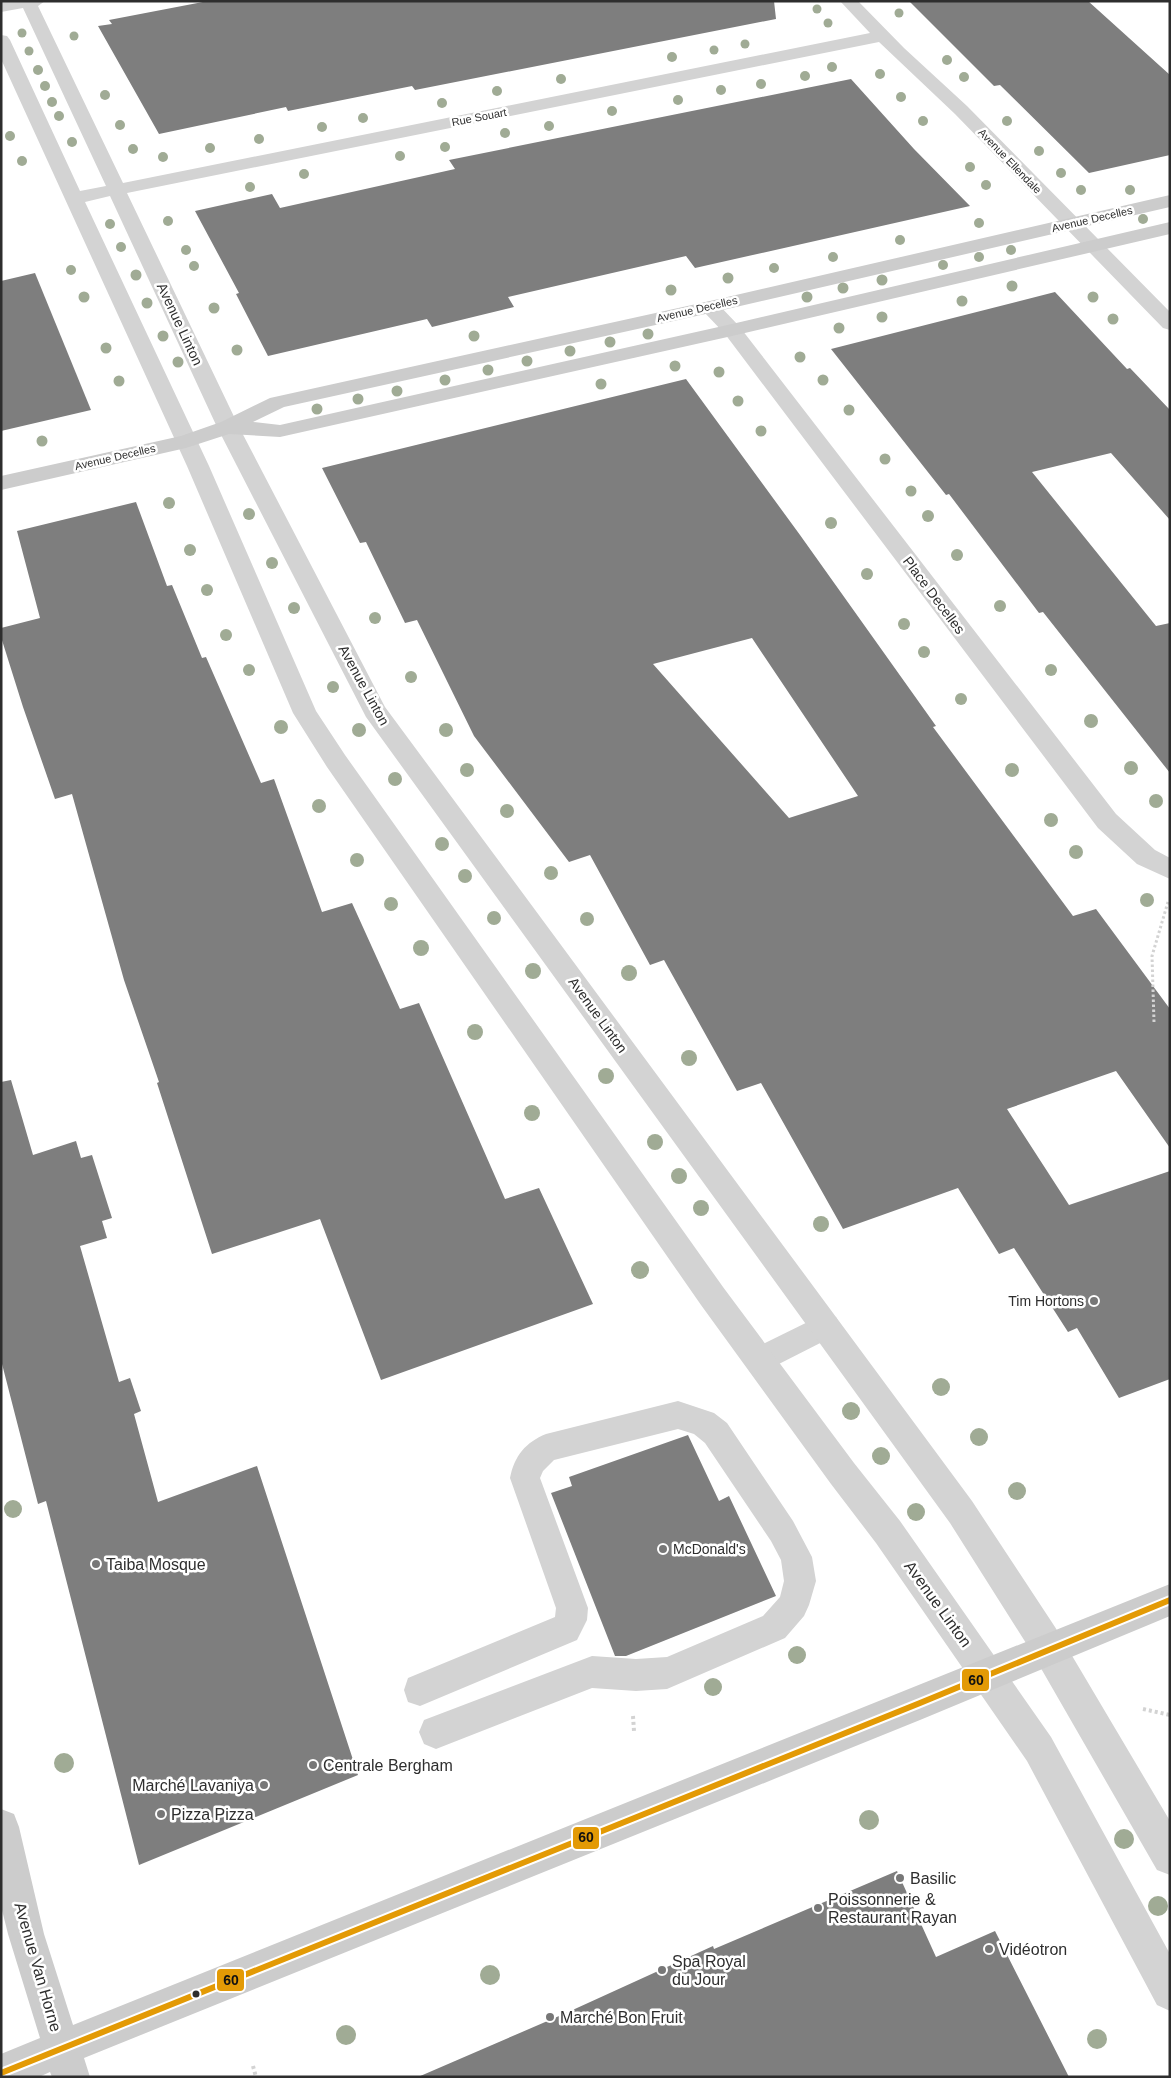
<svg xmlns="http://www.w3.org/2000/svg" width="1171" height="2078" font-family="Helvetica,sans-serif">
<rect width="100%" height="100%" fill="#fff"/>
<g fill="#7e7e7e" fill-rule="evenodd">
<path d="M208,1H774L776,19L415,90L412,86L288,111L286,107L159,134L98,26L112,24L109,20Z"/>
<path d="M909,1H1088L1170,75V155L1089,173L1000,85L994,86Z"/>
<path d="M851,79L914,149L970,206L695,268L686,256L508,297L514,307L432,327L427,319L268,356L236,294L239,293L195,211L272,194L280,208L455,169L449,160Z"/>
<path d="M35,273L91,410L1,431V281Z"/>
<path d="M1055,292L1127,369L1130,368L1170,410V520L1111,453L1032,472L1156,626L1170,623V773L1043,612L1039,613L949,494L946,495L831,349Z"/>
<path d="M686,379L800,535L936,726L933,727L1073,916L1096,909L1170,1009V1148L1116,1071L1007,1109L1069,1205L1170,1171V1379L1119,1398L1077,1328L1068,1332L1014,1248L999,1254L958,1188L843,1229L761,1083L737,1091L664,960L650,965L590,855L569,862L474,736L417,620L405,623L366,542L360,543L322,468ZM752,638L858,796L789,818L653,664Z"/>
<path d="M136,502L167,586L172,585L202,658L206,657L261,783L274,779L322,912L352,903L400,1009L419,1003L505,1199L539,1188L593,1304L381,1380L320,1219L212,1254L157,1083L159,1082L124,980L72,794L55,799L23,707L1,637V628L40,618L17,531Z"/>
<path d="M11,1080L33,1155L76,1141L81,1158L92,1155L112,1218L102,1221L107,1238L80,1246L119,1382L130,1378L141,1411L134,1414L158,1502L257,1466L358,1775L139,1865L46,1501L38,1504L1,1360V1082Z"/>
<path d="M688,1435L719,1501L729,1496L776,1596L626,1656H615L551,1493L572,1486L569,1477Z"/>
<path d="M897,1871L936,1957L995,1931L1069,2077H418L566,2013L713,1946L714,1949Z"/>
</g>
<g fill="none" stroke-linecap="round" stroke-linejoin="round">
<path stroke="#d3d3d3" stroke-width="3" stroke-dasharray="2.5 2.5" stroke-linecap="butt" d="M1154,1022L1152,956L1168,902"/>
<g stroke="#d3d3d3" stroke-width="4" stroke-dasharray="3 3" stroke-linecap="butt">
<path d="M1143,1709L1170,1715"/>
<path d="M633,1716L634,1731"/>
<path d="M253,2066L256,2077"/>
</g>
<g fill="#d3d3d3" fill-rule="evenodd">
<path d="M826,1313L836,1317L841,1326L836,1335L771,1368L761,1372L751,1368L746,1359L751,1350Z"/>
<path d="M678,1401L714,1413L727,1423L793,1521L812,1557L816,1581L809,1605L804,1616L785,1638L667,1689L636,1691L592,1688L436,1749L424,1744L419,1732L424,1720L592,1656L636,1659L667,1657L763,1616L780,1597L784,1581L781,1560L771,1541L705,1443L694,1434L678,1429L554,1460L543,1471L540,1478L588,1608L587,1620L577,1640L420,1706L408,1702L404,1690L408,1678L555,1617L556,1608L510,1478C514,1456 526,1442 546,1434Z"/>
</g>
<g fill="#d3d3d3" fill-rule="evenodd">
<path d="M45,1L38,6L123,183L870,33L840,1H858L904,48L967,106L1170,312V330L1163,328L955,114L879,42L127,193L239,427L385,707L972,1501L1055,1627L1170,1821V1875L1157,1870L1031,1651L950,1523L366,717L217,427L110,196L85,202L209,466L316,711L345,755L723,1287L854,1463L900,1521L1051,1737L1170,1954V2011L1157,2005L1027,1761L876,1543L831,1484L701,1305L327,767L293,713L187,466L1,59V35L7,36L10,40L80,191L106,186L23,8L1,12V2Z"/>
<path d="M710,301L717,303L739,326L1116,814L1155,850L1170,858V879L1137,864L1098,828L725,334L703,311L700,307L703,303Z"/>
</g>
<g fill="#ccc" fill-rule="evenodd">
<path d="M1170,195V207L710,313L284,407L253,422L280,425L732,324L1170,222V234L732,336L280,437L229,434L186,448L1,490V476L181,436L221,422L270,398L710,301Z"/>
<path d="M1170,1584V1616L920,1720L84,2058L90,2077H52L50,2072L39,2077H1V2054L40,2038L8,1934L1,1906V1809L14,1814L19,1827L44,1934L73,2025Z"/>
</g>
<g stroke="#fff" stroke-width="10">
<path id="bus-1" d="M1,2073L920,1703L1170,1600"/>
</g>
<use href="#bus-1" stroke="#e39a05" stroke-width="6"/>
</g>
<g fill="#a0ab95">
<circle cx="817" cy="9" r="4.5"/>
<circle cx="899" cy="13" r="4.5"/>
<circle cx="828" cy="23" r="4.5"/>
<circle cx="22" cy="33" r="4.5"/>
<circle cx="74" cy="36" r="4.5"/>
<circle cx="745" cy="44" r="4.5"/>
<circle cx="714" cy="50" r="4.5"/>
<circle cx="29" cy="51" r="4.5"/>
<circle cx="672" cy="57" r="5"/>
<circle cx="947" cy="60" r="5"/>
<circle cx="832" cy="67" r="5"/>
<circle cx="38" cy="70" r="5"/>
<circle cx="880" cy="74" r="5"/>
<circle cx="805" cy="76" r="5"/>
<circle cx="964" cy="77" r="5"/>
<circle cx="561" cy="79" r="5"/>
<circle cx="761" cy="84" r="5"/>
<circle cx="45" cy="86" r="5"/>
<circle cx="721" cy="90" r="5"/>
<circle cx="497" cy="91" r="5"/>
<circle cx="105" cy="95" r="5"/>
<circle cx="901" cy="97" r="5"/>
<circle cx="678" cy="100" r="5"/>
<circle cx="52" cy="102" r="5"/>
<circle cx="442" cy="103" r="5"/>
<circle cx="612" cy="111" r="5"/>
<circle cx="59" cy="116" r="5"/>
<circle cx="363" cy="118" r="5"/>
<circle cx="923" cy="121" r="5"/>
<circle cx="1007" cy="121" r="5"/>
<circle cx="120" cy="125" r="5"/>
<circle cx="549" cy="126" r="5"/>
<circle cx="322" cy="127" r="5"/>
<circle cx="505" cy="133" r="5"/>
<circle cx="10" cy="136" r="5"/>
<circle cx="259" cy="139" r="5"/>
<circle cx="72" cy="142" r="5"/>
<circle cx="445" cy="147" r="5"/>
<circle cx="210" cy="148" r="5"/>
<circle cx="133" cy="149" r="5"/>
<circle cx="1039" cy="151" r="5"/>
<circle cx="400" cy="156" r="5"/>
<circle cx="163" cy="157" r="5"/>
<circle cx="22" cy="161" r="5"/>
<circle cx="970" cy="167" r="5"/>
<circle cx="1061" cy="173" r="5"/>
<circle cx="304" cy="174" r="5"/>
<circle cx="986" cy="185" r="5"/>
<circle cx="250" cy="187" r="5"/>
<circle cx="1081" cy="190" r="5"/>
<circle cx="1130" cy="190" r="5"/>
<circle cx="1143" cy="219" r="5"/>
<circle cx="168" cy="221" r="5"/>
<circle cx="979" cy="223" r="5"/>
<circle cx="110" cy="224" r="5"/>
<circle cx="900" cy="240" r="5"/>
<circle cx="121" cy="247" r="5"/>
<circle cx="186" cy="250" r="5"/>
<circle cx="1011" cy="250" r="5"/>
<circle cx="833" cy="257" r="5"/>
<circle cx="979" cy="257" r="5"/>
<circle cx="943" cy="265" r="5"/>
<circle cx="194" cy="266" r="5"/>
<circle cx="774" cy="268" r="5"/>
<circle cx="71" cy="270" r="5"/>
<circle cx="136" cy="275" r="5.5"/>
<circle cx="728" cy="278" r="5.5"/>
<circle cx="882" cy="280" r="5.5"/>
<circle cx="1012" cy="286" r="5.5"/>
<circle cx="843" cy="288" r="5.5"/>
<circle cx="671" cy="290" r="5.5"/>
<circle cx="84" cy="297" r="5.5"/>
<circle cx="807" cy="297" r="5.5"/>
<circle cx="1093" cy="297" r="5.5"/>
<circle cx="962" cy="301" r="5.5"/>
<circle cx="147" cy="303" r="5.5"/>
<circle cx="214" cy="308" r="5.5"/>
<circle cx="882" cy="317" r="5.5"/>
<circle cx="1113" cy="319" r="5.5"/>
<circle cx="839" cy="328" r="5.5"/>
<circle cx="648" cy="334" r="5.5"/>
<circle cx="163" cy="336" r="5.5"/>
<circle cx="474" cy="336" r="5.5"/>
<circle cx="610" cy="342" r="5.5"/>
<circle cx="106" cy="348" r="5.5"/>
<circle cx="237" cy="350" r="5.5"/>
<circle cx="570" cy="351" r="5.5"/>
<circle cx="800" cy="357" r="5.5"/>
<circle cx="527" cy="361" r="5.5"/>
<circle cx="178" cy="362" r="5.5"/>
<circle cx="675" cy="366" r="5.5"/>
<circle cx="488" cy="370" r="5.5"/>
<circle cx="719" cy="372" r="5.5"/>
<circle cx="445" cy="380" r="5.5"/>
<circle cx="823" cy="380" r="5.5"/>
<circle cx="119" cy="381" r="5.5"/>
<circle cx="601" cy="384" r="5.5"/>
<circle cx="397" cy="391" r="5.5"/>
<circle cx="358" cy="399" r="5.5"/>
<circle cx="738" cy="401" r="5.5"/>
<circle cx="317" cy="409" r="5.5"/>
<circle cx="849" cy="410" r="5.5"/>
<circle cx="761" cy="431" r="5.5"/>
<circle cx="42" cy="441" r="5.5"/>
<circle cx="885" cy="459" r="5.5"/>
<circle cx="911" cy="491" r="5.5"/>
<circle cx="169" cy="503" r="6"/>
<circle cx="249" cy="514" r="6"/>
<circle cx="928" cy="516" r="6"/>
<circle cx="831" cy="523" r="6"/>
<circle cx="190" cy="550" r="6"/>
<circle cx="957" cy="555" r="6"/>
<circle cx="272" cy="563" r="6"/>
<circle cx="867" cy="574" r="6"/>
<circle cx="207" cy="590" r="6"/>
<circle cx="1000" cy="606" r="6"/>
<circle cx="294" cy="608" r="6"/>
<circle cx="375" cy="618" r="6"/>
<circle cx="904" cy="624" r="6"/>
<circle cx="226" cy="635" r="6"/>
<circle cx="924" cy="652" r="6"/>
<circle cx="249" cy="670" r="6"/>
<circle cx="1051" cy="670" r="6"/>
<circle cx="411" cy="677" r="6"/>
<circle cx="333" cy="687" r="6"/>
<circle cx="961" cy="699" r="6"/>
<circle cx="1091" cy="721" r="7"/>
<circle cx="281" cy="727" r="7"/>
<circle cx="359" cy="730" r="7"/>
<circle cx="446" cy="730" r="7"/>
<circle cx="1131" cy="768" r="7"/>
<circle cx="467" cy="770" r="7"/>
<circle cx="1012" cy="770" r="7"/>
<circle cx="395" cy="779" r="7"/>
<circle cx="1156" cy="801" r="7"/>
<circle cx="319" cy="806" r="7"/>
<circle cx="507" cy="811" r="7"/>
<circle cx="1051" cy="820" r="7"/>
<circle cx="442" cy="844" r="7"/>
<circle cx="1076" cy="852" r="7"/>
<circle cx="357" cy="860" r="7"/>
<circle cx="551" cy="873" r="7"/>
<circle cx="465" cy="876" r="7"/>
<circle cx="1147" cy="900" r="7"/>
<circle cx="391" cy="904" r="7"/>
<circle cx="494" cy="918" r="7"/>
<circle cx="587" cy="919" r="7"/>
<circle cx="421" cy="948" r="8"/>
<circle cx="533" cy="971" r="8"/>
<circle cx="629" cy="973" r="8"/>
<circle cx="475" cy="1032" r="8"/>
<circle cx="689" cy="1058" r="8"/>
<circle cx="606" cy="1076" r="8"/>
<circle cx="532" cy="1113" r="8"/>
<circle cx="655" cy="1142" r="8"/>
<circle cx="679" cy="1176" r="8"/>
<circle cx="701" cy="1208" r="8"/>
<circle cx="821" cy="1224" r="8"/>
<circle cx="640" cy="1270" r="9"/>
<circle cx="941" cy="1387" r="9"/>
<circle cx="851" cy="1411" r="9"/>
<circle cx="979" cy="1437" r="9"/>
<circle cx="881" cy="1456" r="9"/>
<circle cx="1017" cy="1491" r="9"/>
<circle cx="13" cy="1509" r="9"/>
<circle cx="916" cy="1512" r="9"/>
<circle cx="797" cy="1655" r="9"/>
<circle cx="713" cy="1687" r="9"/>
<circle cx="64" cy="1763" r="10"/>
<circle cx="869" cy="1820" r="10"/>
<circle cx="1124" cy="1839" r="10"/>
<circle cx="1158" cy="1906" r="10"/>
<circle cx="490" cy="1975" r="10"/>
<circle cx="346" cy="2035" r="10"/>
<circle cx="1097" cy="2039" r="10"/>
</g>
<g fill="#777" stroke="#fff" stroke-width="2">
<circle cx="1094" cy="1301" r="5"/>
<circle cx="663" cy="1549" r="5"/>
<circle cx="96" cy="1564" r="5"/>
<circle cx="313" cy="1765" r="5"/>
<circle cx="264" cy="1785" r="5"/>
<circle cx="161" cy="1814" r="5"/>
<circle cx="900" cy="1878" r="5"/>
<circle cx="818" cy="1908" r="5"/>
<circle cx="989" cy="1949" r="5"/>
<circle cx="662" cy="1970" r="5"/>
<circle cx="550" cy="2017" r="5"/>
</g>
<circle fill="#2e2e2e" stroke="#fff" stroke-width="2" cx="196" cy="1994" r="4.5"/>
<g text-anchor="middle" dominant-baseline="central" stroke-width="5" stroke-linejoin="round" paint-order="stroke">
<g font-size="11" fill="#2e2e2e" stroke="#fff">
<text transform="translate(479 117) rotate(-11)">Rue Souart</text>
<text transform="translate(1010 161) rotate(46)">Avenue Ellendale</text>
<text transform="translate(1092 219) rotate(-13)">Avenue Decelles</text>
<text transform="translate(697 309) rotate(-13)">Avenue Decelles</text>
<text transform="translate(115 457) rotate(-13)">Avenue Decelles</text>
</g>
<g font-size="14" fill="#2e2e2e" stroke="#fff">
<text transform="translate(180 324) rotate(65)">Avenue Linton</text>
<text transform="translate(934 595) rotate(53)">Place Decelles</text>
<text transform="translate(364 685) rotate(61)">Avenue Linton</text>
<text transform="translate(598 1015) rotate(54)">Avenue Linton</text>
</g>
<g font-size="14" fill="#2e2e2e" stroke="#fff" text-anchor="end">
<text x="1084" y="1301">Tim Hortons</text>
<text x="673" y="1549" text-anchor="start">McDonald's</text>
</g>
<g font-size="16" fill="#2e2e2e" stroke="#fff" text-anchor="start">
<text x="106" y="1564">Taiba Mosque</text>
<text x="323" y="1765">Centrale Bergham</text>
<text x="254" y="1785" text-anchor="end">Marché Lavaniya</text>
<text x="171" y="1814">Pizza Pizza</text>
<text x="910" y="1878">Basilic</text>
<text x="828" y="1899">Poissonnerie &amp;<tspan x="828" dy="18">Restaurant Rayan</tspan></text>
<text x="999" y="1949">Vidéotron</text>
<text x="672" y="1961">Spa Royal<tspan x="672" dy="18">du Jour</tspan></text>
<text x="560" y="2017">Marché Bon Fruit</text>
</g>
<g font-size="16" fill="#2e2e2e" stroke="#fff">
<text transform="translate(938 1604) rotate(54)">Avenue Linton</text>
<text transform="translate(38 1967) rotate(74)">Avenue Van Horne</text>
</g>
</g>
<g stroke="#fff" stroke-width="2">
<rect x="961" y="1668" width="29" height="24" rx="5" fill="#e39a05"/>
<rect x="572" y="1826" width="28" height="24" rx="5" fill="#e39a05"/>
<rect x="216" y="1968" width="29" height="24" rx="5" fill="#e39a05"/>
</g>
<g font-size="14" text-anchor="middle" font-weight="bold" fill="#111">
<text x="976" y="1685">60</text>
<text x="586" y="1842">60</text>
<text x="231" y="1985">60</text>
</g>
<rect width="1171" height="2078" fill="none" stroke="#2e2e2e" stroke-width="5"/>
</svg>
